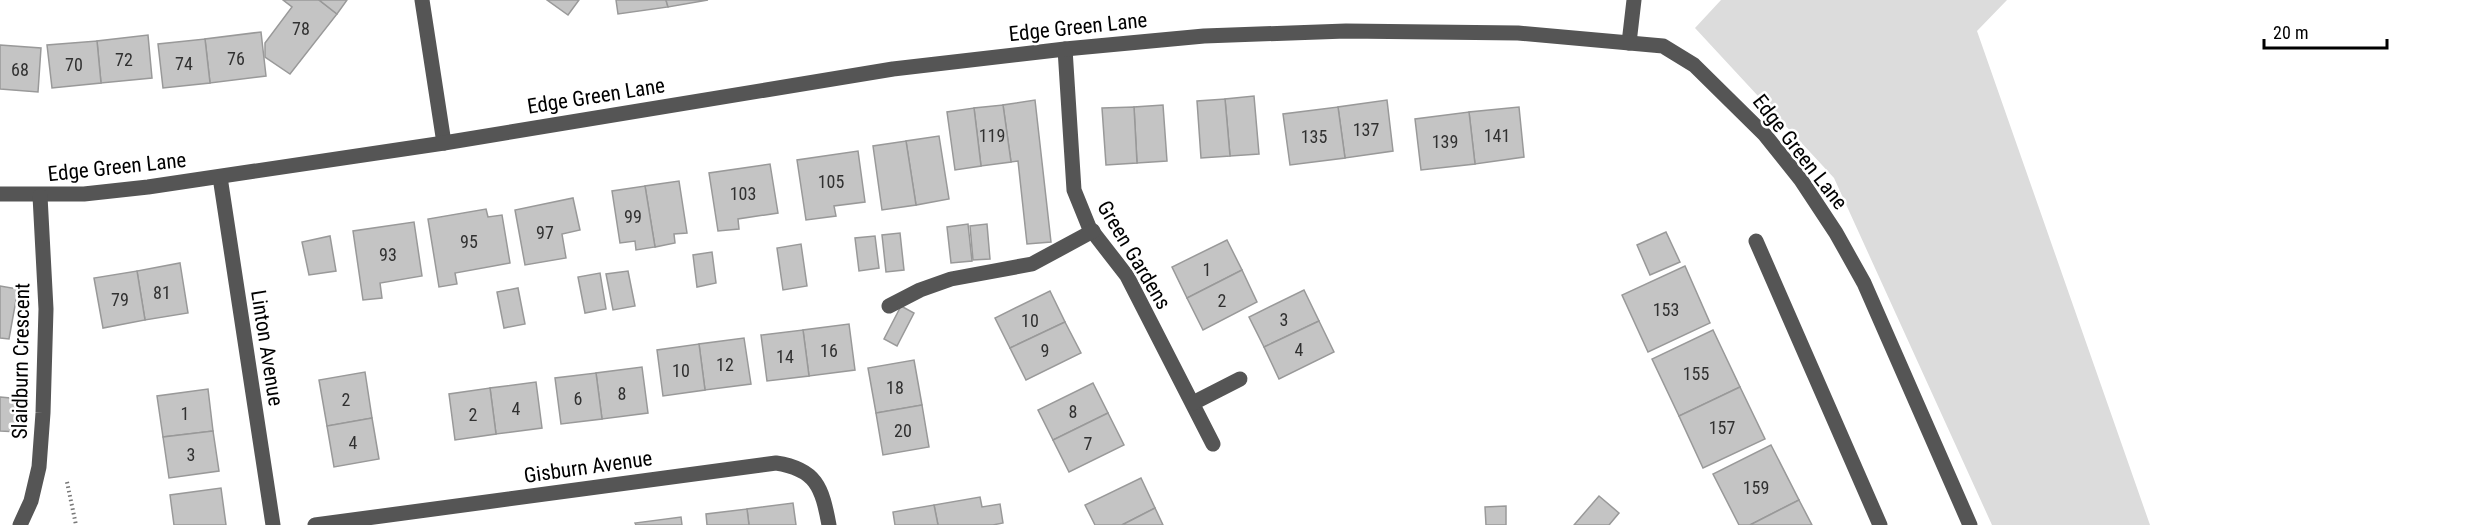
<svg xmlns="http://www.w3.org/2000/svg" width="2468" height="525" font-family="'Roboto Condensed',sans-serif">
<rect width="100%" height="100%" fill="#fff"/>
<path fill="#dcdcdc" d="M1721,0H2007L1977,31L2150,525H1992L1834,178L1695,28Z"/>
<g fill="#c4c4c4" stroke="#999" stroke-width="1.5">
<path d="M283,0H319L337,14L290,74L265,57V43L292,7Z"/>
<path d="M319,0H347L337,14Z"/>
<path d="M547,0H579L568,15Z"/>
<path d="M616,0H666L668,7L618,14Z"/>
<path d="M666,0H708L668,7Z"/>
<path d="M261,32L266,76L210,83L205,39Z"/>
<path d="M148,35L152,78L101,83L97,41Z"/>
<path d="M205,39L210,83L163,88L158,44Z"/>
<path d="M97,41L101,83L52,88L47,45Z"/>
<path d="M0,45L41,48L38,92L0,89Z"/>
<path d="M1254,96L1259,154L1230,156L1225,99Z"/>
<path d="M1225,99L1230,156L1201,158L1197,101Z"/>
<path d="M1035,100L1051,242L1027,244L1018,161L1011,162L1003,105Z"/>
<path d="M1387,100L1393,151L1345,158L1338,107Z"/>
<path d="M1003,105L1011,162L981,166L974,108Z"/>
<path d="M1163,105L1167,161L1137,163L1134,107Z"/>
<path d="M1134,107L1137,163L1106,165L1102,108Z"/>
<path d="M1338,107L1345,158L1290,165L1283,114Z"/>
<path d="M1519,107L1524,157L1475,164L1469,112Z"/>
<path d="M974,108L981,166L955,170L947,112Z"/>
<path d="M1469,112L1475,164L1421,170L1415,119Z"/>
<path d="M939,136L949,199L916,205L906,141Z"/>
<path d="M906,141L916,205L882,210L873,146Z"/>
<path d="M858,151L865,202L834,206L836,216L806,220L797,160Z"/>
<path d="M770,164L778,213L738,219L739,229L718,231L709,173Z"/>
<path d="M679,181L687,233L674,234L675,243L655,247L645,186Z"/>
<path d="M645,186L655,247L636,250L635,241L620,243L612,191Z"/>
<path d="M573,198L580,230L562,234L566,258L525,265L515,210Z"/>
<path d="M486,209L488,217L502,215L510,263L455,273L457,284L439,287L428,219Z"/>
<path d="M414,222L422,276L380,283L382,298L363,300L353,231Z"/>
<path d="M968,224L972,261L951,263L947,227Z"/>
<path d="M987,224L990,259L973,260L970,226Z"/>
<path d="M1666,232L1680,262L1650,275L1637,245Z"/>
<path d="M900,233L904,270L886,272L882,235Z"/>
<path d="M330,236L336,271L309,275L302,242Z"/>
<path d="M875,236L879,268L859,271L855,238Z"/>
<path d="M1227,240L1242,270L1187,298L1172,267Z"/>
<path d="M801,244L807,286L783,290L777,248Z"/>
<path d="M712,252L716,283L697,287L693,255Z"/>
<path d="M180,263L188,313L145,320L137,271Z"/>
<path d="M1685,266L1710,323L1648,352L1622,295Z"/>
<path d="M1242,270L1257,302L1203,330L1187,298Z"/>
<path d="M137,271L145,320L103,328L94,278Z"/>
<path d="M628,271L635,306L613,310L606,274Z"/>
<path d="M600,273L606,309L585,313L578,277Z"/>
<path d="M0,286L18,289L9,339L0,338Z"/>
<path d="M518,288L525,324L504,328L497,292Z"/>
<path d="M1304,290L1319,321L1264,347L1249,317Z"/>
<path d="M1050,291L1065,322L1010,348L995,318Z"/>
<path d="M901,306L914,313L897,346L884,339Z"/>
<path d="M1319,321L1334,352L1279,379L1264,347Z"/>
<path d="M1065,322L1081,353L1026,380L1010,348Z"/>
<path d="M849,324L855,370L809,376L803,330Z"/>
<path d="M803,330L809,376L767,381L761,335Z"/>
<path d="M1713,330L1740,387L1679,416L1652,359Z"/>
<path d="M744,338L751,384L705,390L699,344Z"/>
<path d="M699,344L705,390L663,396L657,350Z"/>
<path d="M914,360L922,405L876,413L868,368Z"/>
<path d="M642,367L648,413L602,419L596,373Z"/>
<path d="M365,372L372,418L327,426L319,380Z"/>
<path d="M596,373L602,419L561,424L555,378Z"/>
<path d="M536,382L542,428L496,434L490,388Z"/>
<path d="M1093,383L1108,413L1053,440L1038,410Z"/>
<path d="M1740,387L1765,439L1703,468L1679,416Z"/>
<path d="M490,388L496,434L455,440L449,394Z"/>
<path d="M208,389L213,431L163,437L157,396Z"/>
<path d="M0,397L21,399L19,432L0,431Z"/>
<path d="M922,405L929,447L883,455L876,413Z"/>
<path d="M1108,413L1124,445L1069,472L1053,440Z"/>
<path d="M372,418L379,459L334,467L327,426Z"/>
<path d="M213,431L219,471L169,478L163,437Z"/>
<path d="M1771,445L1799,500L1750,525H1739L1713,474Z"/>
<path d="M1141,478L1155,508L1122,525H1095L1085,505Z"/>
<path d="M221,488L226,525H174L170,495Z"/>
<path d="M1599,496L1619,513L1609,525H1574Z"/>
<path d="M980,497L982,507L1000,504L1003,523L993,525H938L934,505Z"/>
<path d="M1799,500L1812,525H1750Z"/>
<path d="M793,503L796,525H749L747,509Z"/>
<path d="M934,505L938,525H895L893,512Z"/>
<path d="M1506,506V525H1486L1485,507Z"/>
<path d="M1155,508L1163,525H1122Z"/>
<path d="M747,509L749,525H707L706,514Z"/>
<path d="M681,517L682,525H636L635,523Z"/>
</g>
<g fill="none" stroke-linecap="round" stroke-linejoin="round">
<path stroke="#777" stroke-width="4" stroke-dasharray="1.5 3" stroke-linecap="butt" d="M67,482L76,525"/>
<g stroke="#555" stroke-width="15">
<path d="M422,0L444,143"/>
<path d="M1629,43L1634,0"/>
<path d="M1065,49L1074,190L1089,227L1127,276L1213,444"/>
<path d="M220,177L273,525"/>
<path d="M0,194H84L148,187L444,143L893,69L1065,49L1204,36L1346,31L1518,33L1663,46L1694,65L1765,135L1801,180L1836,233L1864,283L1970,525"/>
<path d="M1756,241L1880,525"/>
<path d="M889,306L920,290L951,279L1032,264L1093,231"/>
<path d="M1193,403L1240,379"/>
<path d="M20,525L31,501L39,467L43,413L46,309L40,196"/>
<path d="M315,525L776,463C816,469 822,487 829,525"/>
</g>
</g>
<g text-anchor="middle" dominant-baseline="central" stroke-width="5" stroke-linejoin="round" paint-order="stroke">
<g font-size="18" fill="#313131">
<text x="301" y="28">78</text>
<text x="236" y="58">76</text>
<text x="124" y="59">72</text>
<text x="184" y="63">74</text>
<text x="74" y="64">70</text>
<text x="20" y="69">68</text>
<text x="1366" y="129">137</text>
<text x="992" y="135">119</text>
<text x="1497" y="135">141</text>
<text x="1314" y="136">135</text>
<text x="1445" y="141">139</text>
<text x="831" y="181">105</text>
<text x="743" y="193">103</text>
<text x="633" y="216">99</text>
<text x="545" y="232">97</text>
<text x="469" y="241">95</text>
<text x="388" y="254">93</text>
<text x="1207" y="269">1</text>
<text x="162" y="292">81</text>
<text x="120" y="299">79</text>
<text x="1222" y="300">2</text>
<text x="1666" y="309">153</text>
<text x="1284" y="319">3</text>
<text x="1030" y="320">10</text>
<text x="1299" y="349">4</text>
<text x="829" y="350">16</text>
<text x="1045" y="350">9</text>
<text x="785" y="356">14</text>
<text x="725" y="364">12</text>
<text x="681" y="370">10</text>
<text x="1696" y="373">155</text>
<text x="895" y="387">18</text>
<text x="622" y="393">8</text>
<text x="578" y="398">6</text>
<text x="346" y="399">2</text>
<text x="516" y="408">4</text>
<text x="1073" y="411">8</text>
<text x="185" y="413">1</text>
<text x="473" y="414">2</text>
<text x="1722" y="427">157</text>
<text x="903" y="430">20</text>
<text x="353" y="442">4</text>
<text x="1088" y="443">7</text>
<text x="191" y="454">3</text>
<text x="1756" y="487">159</text>
</g>
<g font-size="21" fill="#000" stroke="#fff">
<text transform="translate(1078 27) rotate(-6)">Edge Green Lane</text>
<text transform="translate(596 96) rotate(-9)">Edge Green Lane</text>
<text transform="translate(1800 152) rotate(52)">Edge Green Lane</text>
<text transform="translate(117 167) rotate(-6)">Edge Green Lane</text>
<text transform="translate(1134 255) rotate(59)">Green Gardens</text>
<text transform="translate(267 348) rotate(81)">Linton Avenue</text>
<text transform="translate(21 361) rotate(-89)">Slaidburn Crescent</text>
<text transform="translate(588 467) rotate(-8)">Gisburn Avenue</text>
</g>
</g>
<path d="M2264 39v9h123v-9" fill="none" stroke="#000000" stroke-width="3"/>
<text x="2273" y="39" font-size="18" fill="#000000" stroke="#ffffff" stroke-width="4.5" paint-order="stroke">20 m</text>
</svg>
